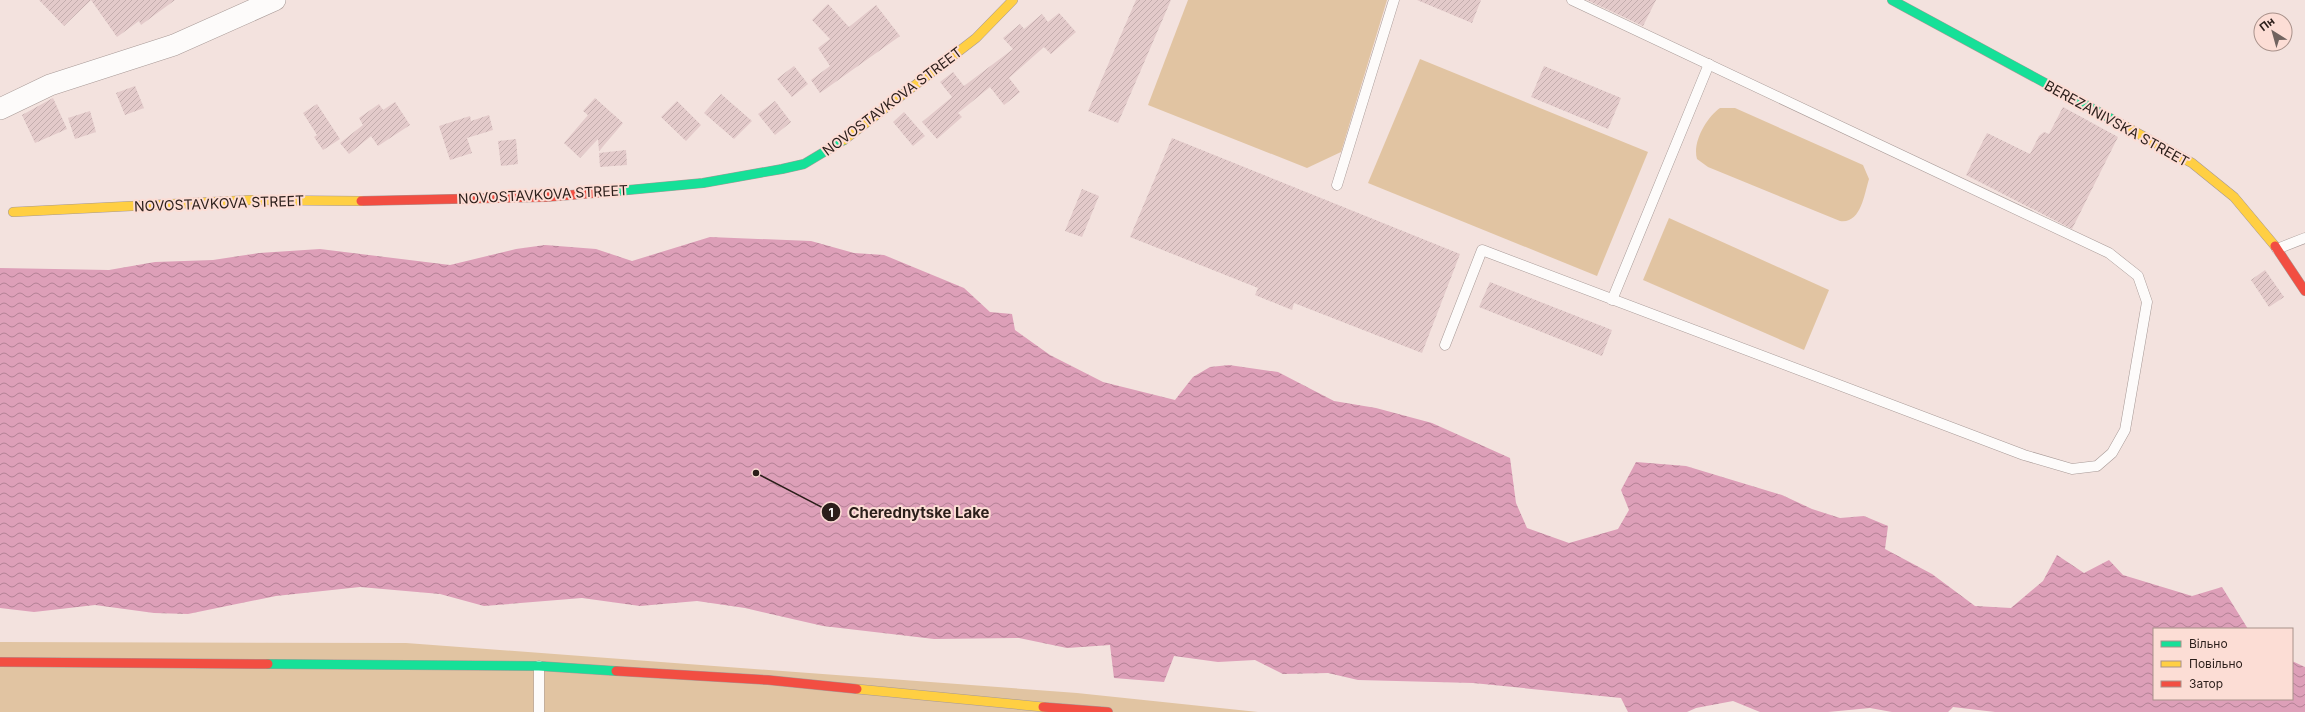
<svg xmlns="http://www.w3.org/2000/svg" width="2305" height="712" font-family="Inter,sans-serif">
<defs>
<pattern id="water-waves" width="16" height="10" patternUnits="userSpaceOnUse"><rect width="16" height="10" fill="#dd9fb8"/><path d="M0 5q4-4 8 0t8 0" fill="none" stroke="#b38195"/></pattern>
<pattern id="building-hatch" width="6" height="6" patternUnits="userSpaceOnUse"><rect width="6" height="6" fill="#e3caca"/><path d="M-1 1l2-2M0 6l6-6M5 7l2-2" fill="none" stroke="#c3adad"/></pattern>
</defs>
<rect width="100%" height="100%" fill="#f3e2de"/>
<g fill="#e1c4a2">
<path d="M1188,0H1387L1341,152L1307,168L1148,105Z"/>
<path d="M1420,59L1648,152L1597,276L1368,183Z"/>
<path d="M1720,108H1735L1863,165L1869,179C1864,195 1861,224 1840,221L1708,167L1697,159C1692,142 1707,117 1720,108Z"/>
<path d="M1669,218L1829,290L1804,350L1643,280Z"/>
<path d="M0,642L406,643L1077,693L1258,712H0Z"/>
</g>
<path fill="url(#water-waves)" d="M710,237L811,241L854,253L884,255L964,288L990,312L1012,314L1015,330L1050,355L1103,382L1175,400L1193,377L1210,367L1229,365L1278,372L1334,401L1376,408L1432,423L1510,458L1516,503L1527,528L1569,543L1618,529L1629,510L1621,490L1636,462L1686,466L1782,495L1812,509L1840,518L1864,516L1888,526L1885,549L1932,574L1975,606L2011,608L2043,581L2057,555L2084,573L2109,560L2123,575L2192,596L2222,587L2248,629H2154V699H2292V661L2305,667V712H1995L1953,707L1948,712H1892L1870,708L1828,712H1760L1733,701L1696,708L1687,712H1628L1621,698L1473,683L1358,680L1328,673L1283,674L1255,660L1218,662L1174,656L1164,682L1114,678L1110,645L1067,648L1019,638L934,639L823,626L745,608L697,601L640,606L582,598L484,606L440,594L360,587L276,596L188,614L154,613L95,605L34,612L0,608V268L109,270L155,262L213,260L259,253L320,249L450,265L516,249L545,245L596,249L632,261Z"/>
<g fill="url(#building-hatch)">
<path d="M39,0H175L141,25L139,21L117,37L91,0L64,26Z"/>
<path d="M1136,0H1171L1118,123L1088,111Z"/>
<path d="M1417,0H1481L1472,23Z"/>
<path d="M1587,0H1656L1643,26Z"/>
<path d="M828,4L849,27L876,5L900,36L820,93L811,80L830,66L818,48L830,39L812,20Z"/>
<path d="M1059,13L1076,32L1051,54L1044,47L1009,78L1020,92L1004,105L990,87L958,113L962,117L937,139L922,122L952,97L940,82L953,72L964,86L1013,49L1003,38L1020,24L1024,29L1042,14L1048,22Z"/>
<path d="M794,66L808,84L792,97L777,79Z"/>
<path d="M1544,66L1621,98L1608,129L1531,97Z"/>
<path d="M135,86L144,108L125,115L116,93Z"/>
<path d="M721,94L752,121L734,139L704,113Z"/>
<path d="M53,98L67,129L35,143L22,115Z"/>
<path d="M595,98L623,123L599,151L598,139L580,158L564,143L588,115L583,111Z"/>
<path d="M677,101L701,125L686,141L661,117Z"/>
<path d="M775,101L791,122L775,135L758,114Z"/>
<path d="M395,102L410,125L378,146L371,136L349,154L340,143L363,125L359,118L379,104L383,110Z"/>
<path d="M317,104L340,139L323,150L314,137L317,135L303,113Z"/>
<path d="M2063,107L2118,137L2072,229L1966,175L1987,133L2030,154L2039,136L2044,132L2049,134Z"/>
<path d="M90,111L96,132L75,139L68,118Z"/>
<path d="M904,112L925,136L913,146L893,122Z"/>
<path d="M489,115L493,130L467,138L472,153L450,160L439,126L470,116L471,121Z"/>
<path d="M1172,138L1460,254L1422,353L1294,303L1292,310L1255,295L1258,288L1130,237Z"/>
<path d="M516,139L518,164L501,166L498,141Z"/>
<path d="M626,150L627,165L600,167L599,153Z"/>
<path d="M1082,189L1099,196L1082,237L1065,231Z"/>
<path d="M2265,270L2284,297L2269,307L2251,280Z"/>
<path d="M1490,282L1612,330L1602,356L1479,307Z"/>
</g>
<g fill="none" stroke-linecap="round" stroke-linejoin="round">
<g stroke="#a79996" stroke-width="11">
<g id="lane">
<path d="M1337,185L1394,0"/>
<path d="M2277,249L2305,238"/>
<path d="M1612,300L1709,64"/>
<path d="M1445,345L1482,250L2024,455L2072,469L2097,466L2112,453L2125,430L2147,302L2138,276L2109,253L1572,0"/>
<path d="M539,666V712"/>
</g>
</g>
<g stroke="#a79996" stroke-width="22">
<path id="street" d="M0,109L50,85L174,45L275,0"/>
</g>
<g stroke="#a79996" stroke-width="10">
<g id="fast">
<path d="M1892,0L2119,123"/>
<path d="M607,192L703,183L782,169L804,164L844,140"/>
<path d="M268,664L539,666L616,671"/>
</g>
</g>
<g stroke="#a79996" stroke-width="10">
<g id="slow">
<path d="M2119,123L2192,163L2234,197L2275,246"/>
<path d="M844,140L976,38L1013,0"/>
<path d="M13,212L251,200L361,201"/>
<path d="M857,689L1043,707"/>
</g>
</g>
<g stroke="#a79996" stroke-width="10">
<g id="jam">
<path d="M361,201L546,197L607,192"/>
<path d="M2275,246L2305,291"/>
<path d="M0,662L268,664"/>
<path d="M616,671L768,680L857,689"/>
<path d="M1043,707L1108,712"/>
</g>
</g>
<use href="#lane" stroke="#fdfbfa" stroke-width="10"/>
<use href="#street" stroke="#fdfbfa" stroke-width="21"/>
<use href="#fast" stroke="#16e098" stroke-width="9"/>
<use href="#slow" stroke="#ffcf43" stroke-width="9"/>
<use href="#jam" stroke="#f24e42" stroke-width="9"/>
</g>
<g text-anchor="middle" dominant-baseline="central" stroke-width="4" stroke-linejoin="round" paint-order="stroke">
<g font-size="14" fill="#2b1e1a" stroke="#fcddd5">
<text transform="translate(892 101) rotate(-37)">NOVOSTAVKOVA STREET</text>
<text transform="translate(2117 123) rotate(29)">BEREZANIVSKA STREET</text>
<text transform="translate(543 194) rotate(-3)">NOVOSTAVKOVA STREET</text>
<text transform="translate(219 203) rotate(-2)">NOVOSTAVKOVA STREET</text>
</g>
</g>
<path fill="none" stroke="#2b1e1a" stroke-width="1.5" d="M756 473L831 512"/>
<g fill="#2b1e1a" stroke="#fcddd5" stroke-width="1.5">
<circle cx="756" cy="473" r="4"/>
<circle cx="831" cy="512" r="10"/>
</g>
<g font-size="12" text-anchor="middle" font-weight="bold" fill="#fff">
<text x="831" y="517">1</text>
</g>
<g font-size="15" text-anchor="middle" font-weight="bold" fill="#2b1e1a" stroke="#fcddd5" stroke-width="4" stroke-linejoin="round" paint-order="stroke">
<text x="919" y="518">Cherednytske Lake</text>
</g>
<rect x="2153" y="628" width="140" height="72" fill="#fcddd5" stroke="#a8918a"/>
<rect x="2161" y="641" width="20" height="6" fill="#16e098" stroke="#a8918a"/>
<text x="2189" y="648" font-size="12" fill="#2b1e1a">Вільно</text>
<rect x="2161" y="661" width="20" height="6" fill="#ffcf43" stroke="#a8918a"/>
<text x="2189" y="668" font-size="12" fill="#2b1e1a">Повільно</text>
<rect x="2161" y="681" width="20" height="6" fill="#f24e42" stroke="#a8918a"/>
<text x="2189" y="688" font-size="12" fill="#2b1e1a">Затор</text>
<g transform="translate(2273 32) rotate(323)"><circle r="19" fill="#fcddd5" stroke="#a8918a"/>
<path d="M0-3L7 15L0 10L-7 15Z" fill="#71635f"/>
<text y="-6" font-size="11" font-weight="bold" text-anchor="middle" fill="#2b1e1a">Пн</text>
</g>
</svg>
